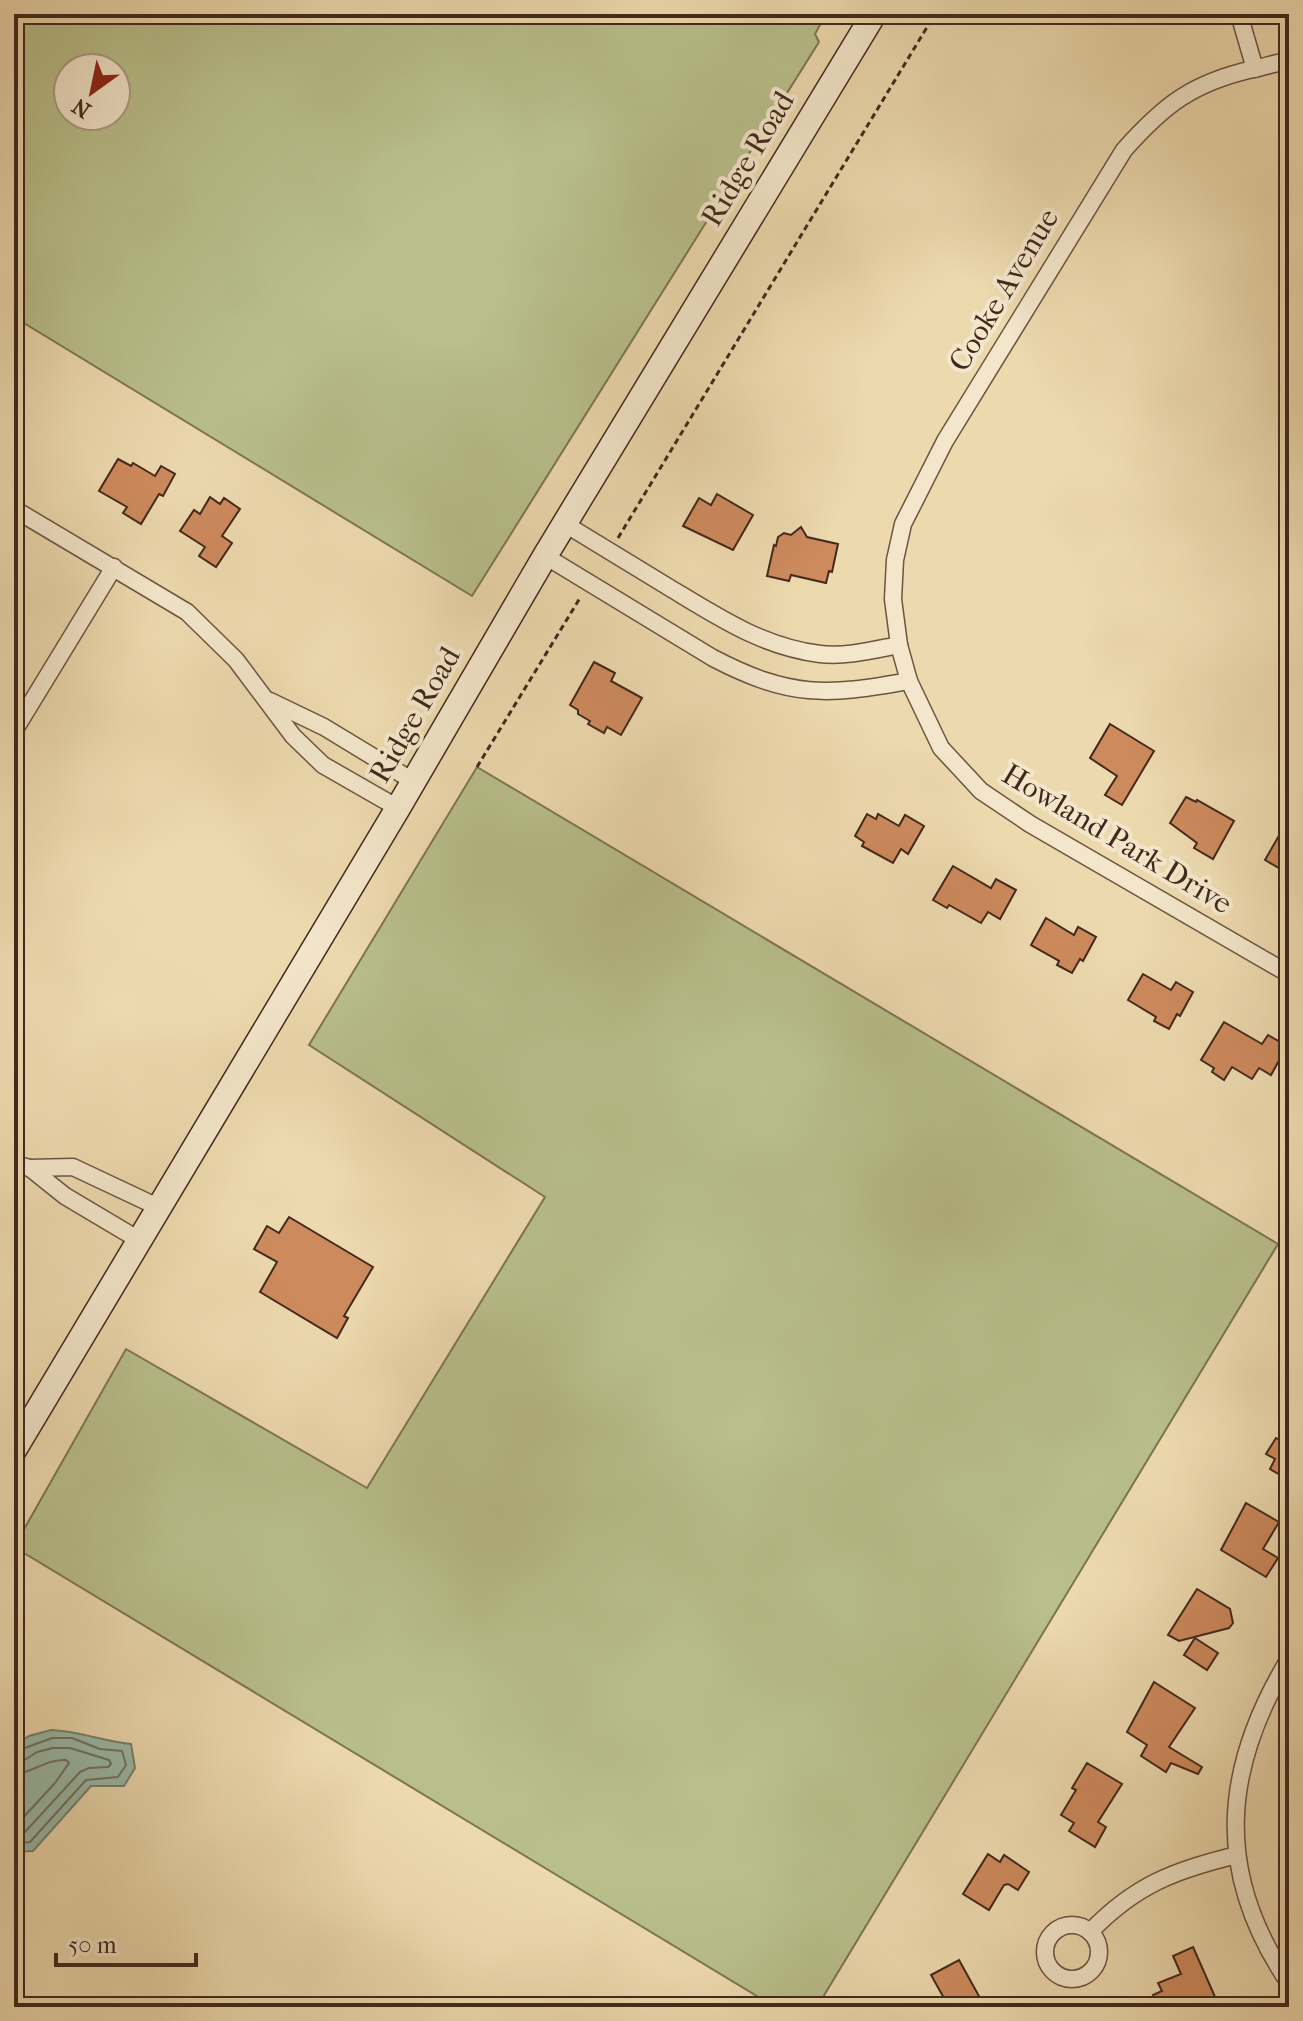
<svg xmlns="http://www.w3.org/2000/svg" width="1303" height="2021" font-family="'IM FELL French Canon',serif">
<rect width="100%" height="100%" fill="#edd9ae"/>
<filter id="stains"><feTurbulence type="fractalNoise" baseFrequency=".0025" numOctaves="4"/><feColorMatrix values="0 0 0 0 .2 0 0 0 0 .09 0 0 0 0 .02 0 0 0 .5 -.17"/></filter>
<radialGradient id="worn" r=".72"><stop offset=".6" stop-color="#630" stop-opacity="0"/><stop offset="1" stop-color="#630" stop-opacity=".3"/></radialGradient>
<g fill="#b8bf8b" stroke="#7d7454" stroke-width="2" fill-rule="evenodd">
<path d="M14,14H826L815,34L819,42L472,596L14,317ZM68,68H116V116H68Z"/>
<path d="M477,767L1278,1244L817,2007H775L14,1547L126,1349L367,1488L545,1197L309,1045Z"/>
</g>
<path fill="#99baa8" stroke="#768070" stroke-width="2" d="M51,1730C78,1731 103,1741 131,1744L135,1768L124,1786H91L33,1851L14,1852V1746L29,1736Z"/>
<g fill="none" stroke-linecap="round" stroke-linejoin="round">
<g stroke="#6e7162" stroke-width="2">
<path d="M14,1752L52,1738H72L100,1749L122,1751L126,1765L118,1777L86,1780L30,1842L14,1844"/>
<path d="M14,1762L23,1761L37,1752L53,1748H70L109,1760L111,1764L108,1767L89,1768L80,1772L25,1832L14,1834"/>
<path d="M14,1774C33,1773 46,1759 66,1760L69,1763L55,1783L20,1821L14,1822"/>
</g>
</g>
<g fill="#cd8a5d" stroke="#42281c" stroke-width="2">
<path d="M118,459L131,466L133,463L155,476L161,466L175,474L163,496L159,494L141,524L123,513L127,507L99,491Z"/>
<path d="M717,494L753,515L733,550L683,526L699,498L711,505Z"/>
<path d="M210,497L220,504L224,498L240,509L222,536L232,543L216,567L199,556L205,547L180,531L194,510L200,514Z"/>
<path d="M801,527L807,537L838,544L832,572L829,571L826,583L791,575L789,581L767,576L774,545L776,546L778,537L784,533L791,535Z"/>
<path d="M594,662L615,673L611,681L642,698L621,735L607,727L604,733L588,724L590,721L578,714V710L570,705Z"/>
<path d="M1110,724L1154,751L1122,805L1105,795L1117,776L1090,758Z"/>
<path d="M1186,797L1196,802L1197,800L1234,821L1213,859L1194,848L1197,843L1170,823Z"/>
<path d="M867,814L876,819L878,814L899,826L905,815L924,826L908,854L901,849L893,863L862,846L864,842L855,836Z"/>
<path d="M1289,818V874L1265,860Z"/>
<path d="M953,866L991,888L996,879L1016,890L1000,919L988,912L981,923L949,905L947,908L933,900Z"/>
<path d="M1046,918L1074,935L1078,927L1096,937L1083,961L1080,959L1072,973L1057,965L1059,961L1031,945Z"/>
<path d="M1143,974L1171,990L1176,982L1193,992L1180,1016L1177,1014L1169,1029L1154,1021L1156,1017L1128,1000Z"/>
<path d="M1224,1022L1262,1044L1268,1035L1287,1046L1271,1075L1259,1068L1252,1079L1232,1067L1224,1080L1212,1072L1214,1068L1201,1060Z"/>
<path d="M289,1217L373,1267L344,1316L348,1318L337,1338L260,1292L277,1262L254,1249L267,1226L279,1233Z"/>
<path d="M1289,1436V1480L1270,1469L1275,1459L1266,1454L1276,1438L1285,1443Z"/>
<path d="M1246,1503L1279,1522L1263,1549L1278,1558L1266,1577L1221,1550Z"/>
<path d="M1197,1589L1230,1609L1233,1623L1229,1628L1179,1641L1168,1635Z"/>
<path d="M1195,1638L1218,1653L1207,1670L1184,1655Z"/>
<path d="M1154,1682L1195,1708L1169,1747L1202,1767L1198,1774L1171,1763L1166,1772L1141,1756L1147,1745L1127,1732Z"/>
<path d="M1087,1763L1122,1784L1098,1822L1106,1827L1095,1847L1069,1831L1074,1823L1061,1815L1076,1790L1072,1788Z"/>
<path d="M988,1854L1000,1862L1004,1855L1029,1872L1018,1890L1008,1884L1004,1885L989,1910L963,1894Z"/>
<path d="M1193,1947L1216,1999L1197,2007H1158L1153,1995L1162,1991L1158,1983L1181,1974L1173,1956Z"/>
<path d="M959,1960L985,2007H949L931,1975Z"/>
</g>
<g fill="none" stroke-linecap="round" stroke-linejoin="round">
<g stroke="#6d5440" stroke-width="19">
<g id="street">
<path d="M1239,14L1255,69"/>
<path d="M1289,61C1277,62 1265,67 1253,69C1192,83 1164,105 1124,150L945,441L903,524L895,560L893,599L899,645L909,681L941,748L981,791L1030,824L1289,974"/>
<path d="M14,509L187,612L236,660L293,736L323,765L398,808"/>
<path d="M565,524C600,545 635,567 670,588C718,617 763,647 820,654C846,657 873,650 899,645"/>
<path d="M545,556L713,658C790,698 826,696 909,681"/>
<path d="M270,701L324,727L413,781"/>
<path d="M14,731L114,567"/>
<path d="M14,1164L30,1168L73,1167L158,1207"/>
<path d="M30,1168L65,1196L139,1240"/>
<path d="M1289,1659C1222,1770 1214,1873 1289,1983"/>
<circle cx="1072" cy="1952" r="27"/>
<path d="M1090,1932C1135,1885 1175,1870 1237,1855"/>
</g>
</g>
<g stroke="#42281c" stroke-width="27">
<path id="secondary" d="M14,1450L398,808L545,556L874,14"/>
</g>
<g stroke="#42281c" stroke-width="3" stroke-dasharray="6 4" stroke-linecap="butt">
<path d="M618,538L935,14"/>
<path d="M477,767L580,598"/>
</g>
<use href="#street" stroke="#f3e6ca" stroke-width="16"/>
<use href="#secondary" stroke="#f3e6ca" stroke-width="24"/>
</g>
<g text-anchor="middle" dominant-baseline="central" stroke-width="8" stroke-linejoin="round" paint-order="stroke">
<g font-size="30" fill="#42281c" stroke="#f3e6ca">
<text transform="translate(748 159) rotate(-59)">Ridge Road</text>
<text transform="translate(1004 290) rotate(-59)">Cooke Avenue</text>
<text transform="translate(415 715) rotate(-60)">Ridge Road</text>
<text transform="translate(1117 839) rotate(31)">Howland Park Drive</text>
</g>
</g>
<rect width="1303" height="2021" fill="none" stroke="#edd9ae" stroke-width="48"/>
<rect x="16" y="16" width="1271" height="1989" fill="none" stroke="#42281c" stroke-width="4"/>
<rect x="24" y="24" width="1255" height="1973" fill="none" stroke="#42281c" stroke-width="2"/>
<g transform="translate(92 92) rotate(213)"><circle r="38" fill="#f3e6ca" stroke="#ac9a84" stroke-width="2"/>
<path d="M0-6L14 30L0 20L-14 30Z" fill="#8f2418"/>
<text y="-12" font-size="22" font-weight="bold" text-anchor="middle" fill="#42281c">N</text>
</g>
<path d="M56 1953v12h140v-12" fill="none" stroke="#42281c" stroke-width="4"/>
<text x="68" y="1953" font-size="24" fill="#42281c" stroke="#f3e6ca" stroke-width="6" paint-order="stroke">50 m</text>
<rect width="100%" height="100%" filter="url(#stains)"/>
<rect width="100%" height="100%" fill="url(#worn)"/>
</svg>
